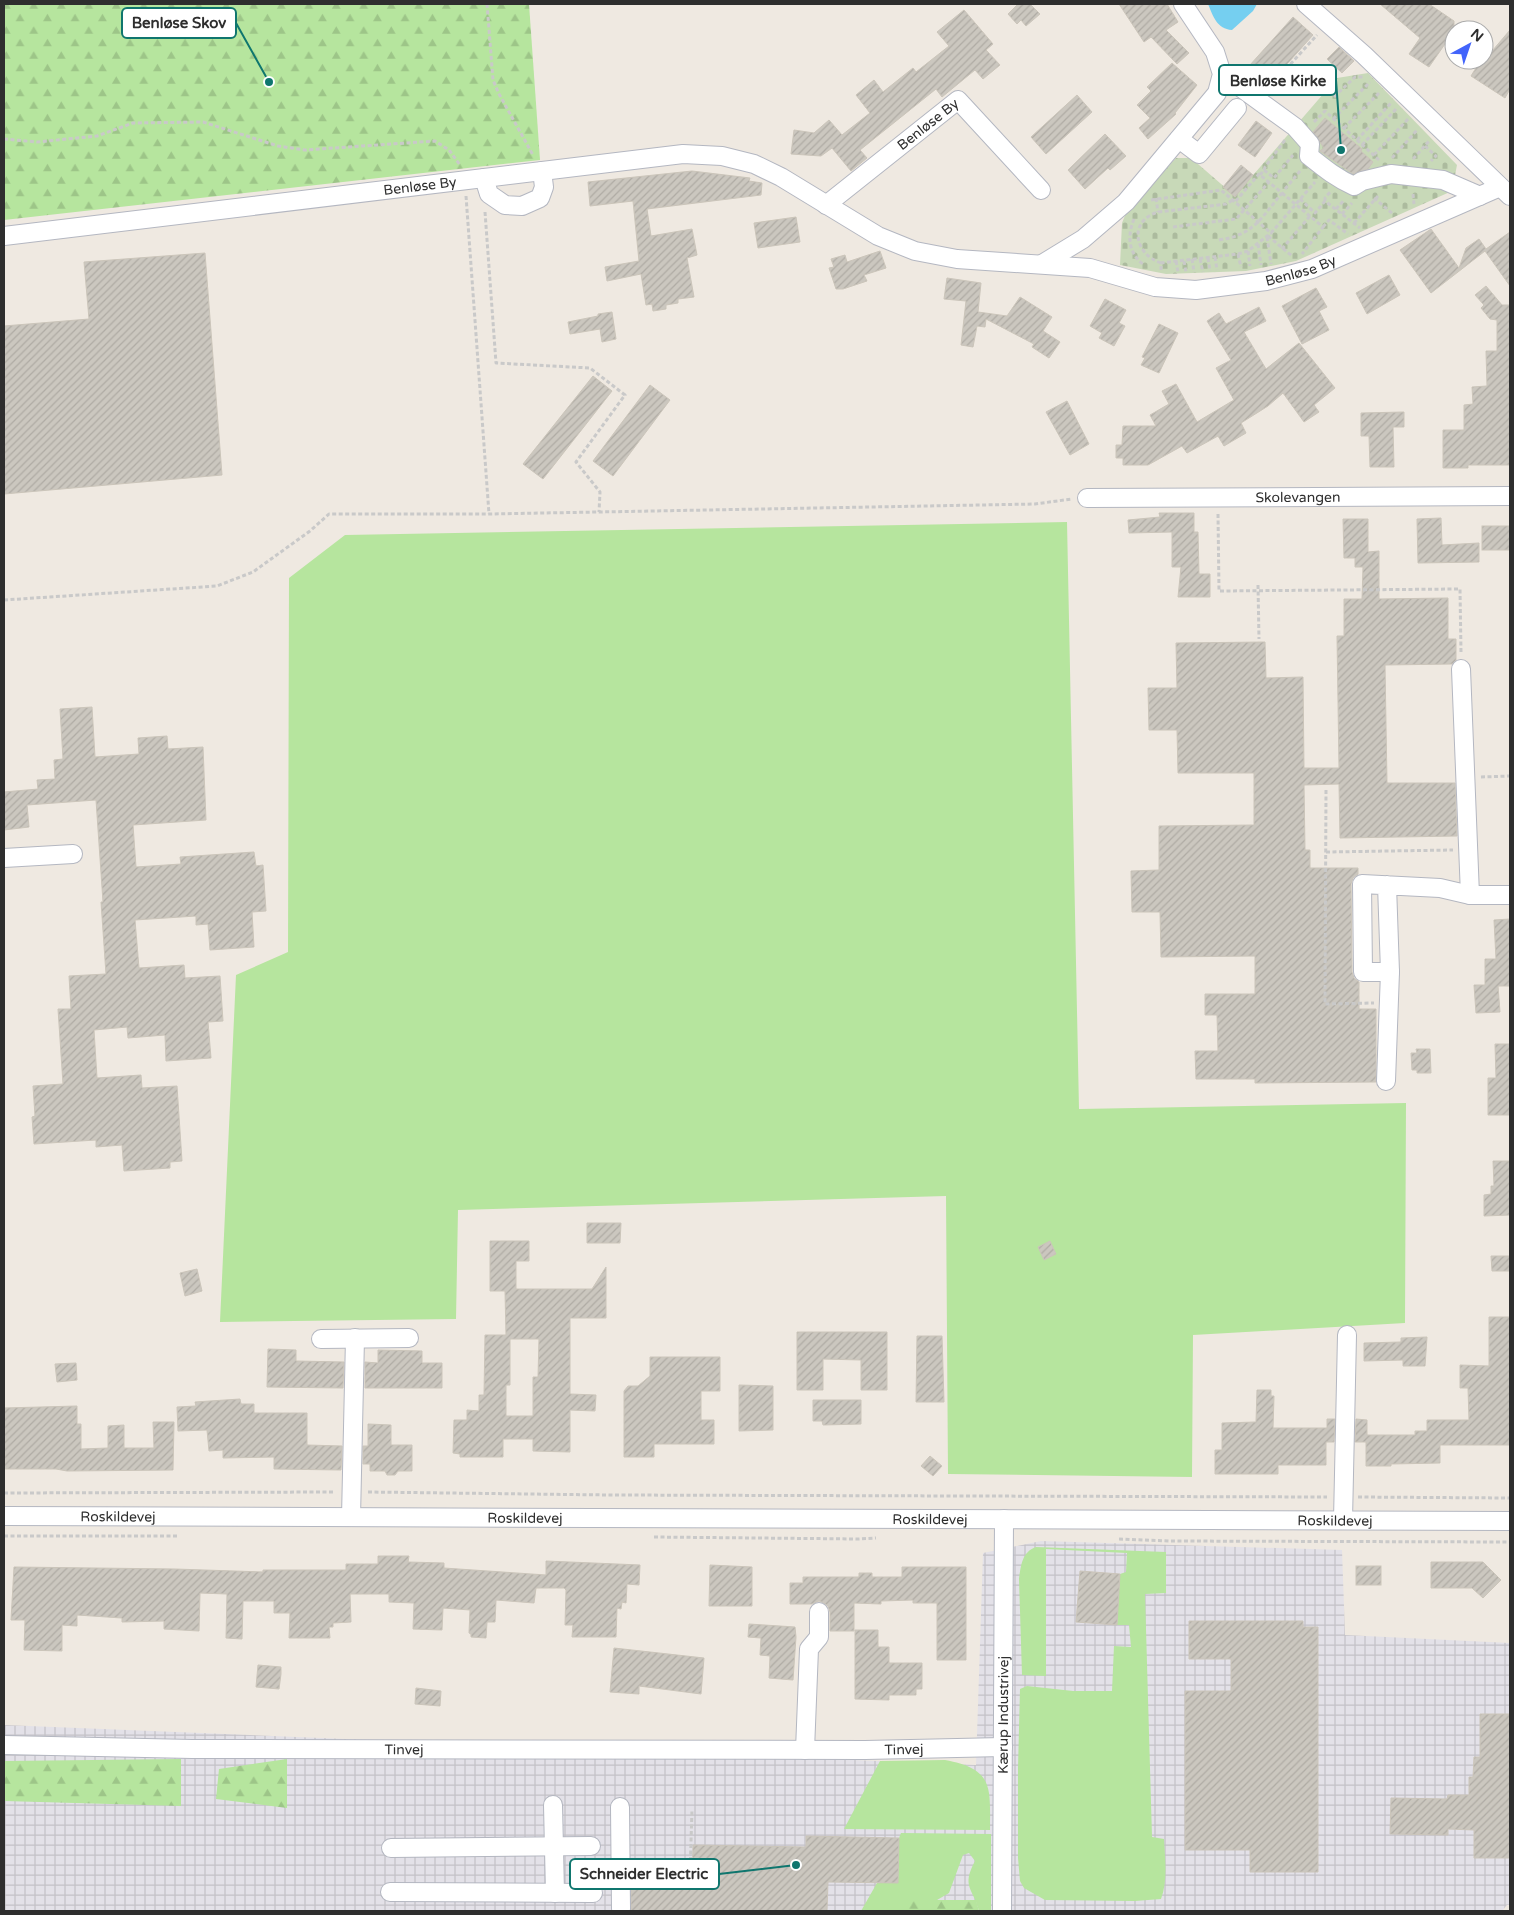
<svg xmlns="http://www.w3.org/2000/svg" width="1514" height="1915" font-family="'Varela Round',sans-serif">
<defs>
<pattern id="industrial-grid" width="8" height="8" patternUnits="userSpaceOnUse" patternTransform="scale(1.25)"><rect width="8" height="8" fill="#e3e1e8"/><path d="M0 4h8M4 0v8" fill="none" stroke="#c3c1c7"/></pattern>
<pattern id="forest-firs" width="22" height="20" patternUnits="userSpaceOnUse" patternTransform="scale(1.25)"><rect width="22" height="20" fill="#b6e59e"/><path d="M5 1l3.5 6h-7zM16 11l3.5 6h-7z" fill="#9dc588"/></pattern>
<pattern id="cemetery-stones" width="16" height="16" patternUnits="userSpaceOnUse" patternTransform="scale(1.25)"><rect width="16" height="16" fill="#c8d9b8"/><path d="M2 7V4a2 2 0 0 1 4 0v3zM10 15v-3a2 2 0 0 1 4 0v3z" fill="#acbb9e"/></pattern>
<pattern id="building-hatch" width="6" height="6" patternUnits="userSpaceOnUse" patternTransform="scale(1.25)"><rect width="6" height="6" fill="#cbc7bf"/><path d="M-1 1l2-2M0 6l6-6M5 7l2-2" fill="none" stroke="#afaba4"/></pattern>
</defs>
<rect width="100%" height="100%" fill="#efe9e1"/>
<path fill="url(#industrial-grid)" d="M1041,1541L1342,1550L1345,1635L1510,1643V1905H1507L1502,1911H4V1725L976,1765L983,1553Z"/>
<g fill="#b6e59e">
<path d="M1067,522L1079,1109L1406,1103L1405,1323L1193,1335L1192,1477L948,1474L946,1196L458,1210L456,1319L220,1322L236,975L288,952L289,578L345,535Z"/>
<path d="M1036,1547L1166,1552V1593L1145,1594L1152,1837L1164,1839C1165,1859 1168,1880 1161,1899L1135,1901L1045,1900L1024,1888L1020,1881L1018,1858V1768L1020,1689L1027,1686L1073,1691H1112L1114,1646L1131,1647L1129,1625H1117L1120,1574L1126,1572L1127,1553L1046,1549V1676L1022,1675L1019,1579C1021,1565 1022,1552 1036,1547Z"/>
<path d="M945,1760C994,1769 990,1787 990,1830L844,1829L880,1761Z"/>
<path d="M901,1833L991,1834V1911H979C973,1888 961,1887 975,1861L969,1853L963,1855L949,1893L937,1900L936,1911H861L877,1883H898L899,1838Z"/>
</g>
<g fill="url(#forest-firs)">
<path d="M4,4H529L540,160L4,220Z"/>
<path d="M181,1759V1806L4,1801V1761Z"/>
<path d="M287,1759V1808L216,1799L219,1769Z"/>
<path d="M895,1900H976L979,1911H893Z"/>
</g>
<path fill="url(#cemetery-stones)" d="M1368,73L1457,165L1452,191L1296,261L1246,271L1166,274L1120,265L1122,223L1126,213L1176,158H1191L1235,196L1337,78Z"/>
<path fill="#75cff0" d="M1208,4H1257L1253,11L1232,30C1217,29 1213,16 1208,4Z"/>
<g fill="url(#building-hatch)" stroke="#cbc5ba" fill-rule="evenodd">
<path d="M1018,4H1030L1040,14L1026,26L1021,20L1017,24L1008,14Z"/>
<path d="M1119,4H1167L1178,22L1166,30L1189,53L1177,64L1151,37L1144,42Z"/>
<path d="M1380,4H1429L1454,21V31L1429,67L1409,54L1420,38Z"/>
<path d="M964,10L993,44L986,50L1000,65L983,79L975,70L942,97L936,89L860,150L867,158L851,171L832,148L821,156L791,154L794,130L814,133L829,120L842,135L870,113L856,95L874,80L883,92L913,68L916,72L949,46L937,32Z"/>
<path d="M1293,17L1313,35L1263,91L1241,75Z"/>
<path d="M1510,30V89L1505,98L1471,76L1479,63L1481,64Z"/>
<path d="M1339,47L1354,61L1342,73L1327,59Z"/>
<path d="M1172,63L1197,85L1175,113L1176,114L1148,139L1139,128L1150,118L1137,105L1151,91L1147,87Z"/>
<path d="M1077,95L1092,112L1046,154L1031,137Z"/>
<path d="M1325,118L1362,149L1361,151L1373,162L1368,169L1353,174L1320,151L1324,148L1313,132Z"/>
<path d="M1256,121L1272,133L1255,157L1238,145Z"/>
<path d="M1105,134L1126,156L1110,170L1108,168L1085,189L1068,170Z"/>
<path d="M1241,165L1253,175L1235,197L1223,187Z"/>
<path d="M692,171L750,178L749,181L762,183L761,195L647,209L651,236L692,229L697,255L687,258L694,297L678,299V303L666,305V309L653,311L652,304L646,305L641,274L607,281L605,267L639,261L633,201L590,206L588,182Z"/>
<path d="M796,217L800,242L758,248L754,223Z"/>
<path d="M1431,229L1459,268L1466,248L1479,239L1486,249L1510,232V286L1485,251L1431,293L1400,250Z"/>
<path d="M880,251L886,268L864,275L867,281L843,289H836L829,268L834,267L831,259L845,255L847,262Z"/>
<path d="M205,253L222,475L4,494V326L89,319L84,262Z"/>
<path d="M1389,275L1400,295L1367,314L1356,293Z"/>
<path d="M947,278L981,283L978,312L1007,316L1020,297L1052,317L1043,331L1060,342L1049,358L1032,347L1034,344L986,319L985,327L977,326L973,347L961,345L966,301L944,299Z"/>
<path d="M1486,286L1502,305H1510V465H1468V468H1443V430H1464V405L1473,404L1472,387L1487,386L1486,351H1497V320L1490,319L1481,308L1484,305L1475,295Z"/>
<path d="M1316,288L1327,307L1319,311L1329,330L1302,344L1282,306Z"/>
<path d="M1105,299L1126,310L1119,323L1125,326L1114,346L1099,338L1102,333L1090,326Z"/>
<path d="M1259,307L1266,321L1244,332L1266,369L1299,343L1335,388L1314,405L1319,412L1304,422L1283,393L1268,406L1241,423L1246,433L1224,446L1218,436L1187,453L1182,446L1148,465H1123V458H1116V445H1122L1123,426H1156L1150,415L1169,404L1162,391L1176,384L1197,422L1234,400L1216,368L1231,360L1207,321L1219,313L1226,324Z"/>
<path d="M612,312L616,339L602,342L600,329L570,334L568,322L598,316V314Z"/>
<path d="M1159,324L1178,333L1159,373L1141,365L1145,358L1142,357Z"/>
<path d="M593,376L612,391L543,479L523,464Z"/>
<path d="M650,385L670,400L613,476L593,461Z"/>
<path d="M1067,401L1089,444L1070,455L1046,412Z"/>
<path d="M1404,412V427H1393L1394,467H1370L1369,436H1361V413Z"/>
<path d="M1159,513H1194V532H1198L1199,574H1210V597H1178L1181,567H1172V532L1129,533L1128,520L1160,517Z"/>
<path d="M1441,518L1442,545L1479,543V562L1418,563L1417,519Z"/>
<path d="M1343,519H1368V552L1379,551V599L1448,598V639H1456V660L1452,664L1385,665L1387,783H1455L1457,836L1340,838L1339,784L1304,785L1305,850H1310V868H1358V874L1353,878L1351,884L1352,972L1354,978L1359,982V1009H1376V1082L1255,1083V1079H1196L1195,1051H1218L1217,1015H1205V994H1255V956L1161,957L1160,912H1132L1131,871L1159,870V826L1254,825V773H1178L1177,730H1149L1148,688H1177L1176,643L1265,642L1266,678L1303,677L1304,768H1339L1337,636H1344V599H1362L1363,567H1355V558H1344Z"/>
<rect x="1482" y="526" width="28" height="24"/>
<path d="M92,707L95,757L139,754L138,738L167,736L168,749L203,747L206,820L133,825L136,867L181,864L180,857L254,852L256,866L263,865L266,911L252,912L254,947L210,950L208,924L196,925V916L135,920L139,968L184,965L185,978L220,976L223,1021L208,1022L211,1058L166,1061L165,1035L128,1038L127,1027L94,1030L97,1078L141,1075L142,1088L177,1086L182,1161L170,1162V1168L124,1171L122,1145L96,1147V1140L34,1144L32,1117L35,1116L33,1086L63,1084L58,1009H71L69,976L106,974L101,902H103L96,800L27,805L29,827L4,830V792L38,789L37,780L55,779L54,760L63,759L60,709Z"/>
<path d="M1510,919V986H1498L1500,1012L1476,1013L1474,985H1485V959H1496L1494,920Z"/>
<path d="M1495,1044H1510V1115H1488V1078H1496Z"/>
<path d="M1416,1049H1430L1431,1073H1417V1070H1412L1411,1053H1417Z"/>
<path d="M1493,1161H1510V1215L1484,1216V1195L1491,1194V1186H1494Z"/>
<path d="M587,1223H621L620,1243H587Z"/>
<path d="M490,1241H529V1261H516V1289H592L606,1267V1318H570V1394L596,1395L595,1411L570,1410V1452L533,1451V1439H503V1457H460V1454L453,1453L454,1420H467V1410L479,1411V1395H484L485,1335H506L505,1291H490ZM510,1339H539L538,1377H533V1416H506V1385H510Z"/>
<path d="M1050,1241L1056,1254L1044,1260L1038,1247Z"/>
<path d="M1491,1256H1510V1271H1492Z"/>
<path d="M197,1269L202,1291L185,1296L180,1273Z"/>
<path d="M1489,1317H1510V1445H1440V1463L1391,1464V1466H1366V1442H1355L1356,1419L1367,1420V1435H1415V1431H1427V1420H1469L1468,1388H1460V1365L1489,1366Z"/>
<path d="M797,1332H887V1390H861V1360L823,1359V1390H797Z"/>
<path d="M917,1336H942L944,1402H916Z"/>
<path d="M1427,1337L1425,1366H1403V1360L1364,1361V1343L1401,1342V1338Z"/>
<path d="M268,1349L296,1350V1361L344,1362L343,1388L267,1387Z"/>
<path d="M378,1350L422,1351V1363H442V1388H365V1362L378,1363Z"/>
<path d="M650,1357H720V1391H701V1420H714V1444H654V1457H624V1391L628,1386H638L650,1376Z"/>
<path d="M76,1363L77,1380L57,1382L55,1364Z"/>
<path d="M739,1385L773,1386V1430L739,1431Z"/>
<path d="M1257,1390H1271V1396H1274L1273,1428H1327V1419H1335L1334,1442H1326V1465H1278V1474H1215V1450H1222V1423L1256,1422Z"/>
<path d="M240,1399L241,1404H254V1413H307V1445L342,1446L341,1470L274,1469V1457L223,1458V1450L209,1451L207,1430L178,1431L177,1407L196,1406L195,1402Z"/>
<path d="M813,1400H861V1424L823,1425L822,1421H813Z"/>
<path d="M77,1406V1424H81V1449L108,1448V1426L124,1425V1448H154L153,1422H174L173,1470L67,1471L56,1469H4V1408Z"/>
<path d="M368,1424L391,1425V1445H412V1471H398L395,1475H387L385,1471H370V1464H363V1446H368Z"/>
<path d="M930,1456L942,1466L933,1476L921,1466Z"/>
<path d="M378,1556H409L408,1562L444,1563V1568L546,1575V1561L640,1565L639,1585L627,1584L626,1603L622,1602L621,1609L617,1608L616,1637H572L573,1625H565L566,1590L564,1588H536L534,1603L496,1600L495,1622H487L486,1638L471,1637V1634L469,1633L470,1610L443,1608L442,1630L413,1629L414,1603L389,1602V1594H350L351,1622L333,1623V1627H329L330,1638H289L290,1613H274V1601H243L242,1639L226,1638L227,1594L200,1593L199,1631L164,1629V1621L122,1622V1618L77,1615V1626L62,1625V1651L24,1650L25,1620H11L14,1567L175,1569L263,1572V1570H346V1564H378Z"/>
<path d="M1431,1562H1483L1501,1580L1483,1598L1472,1588H1431Z"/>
<path d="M710,1565L752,1567V1606H709Z"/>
<rect x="1356" y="1566" width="25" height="19"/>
<path d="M902,1567H966V1660H937V1603H913V1600L881,1601V1604L854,1603V1631H830V1612L828,1606L824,1603L819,1601L812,1604H790V1583H803V1577H859V1573H872V1577H902Z"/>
<path d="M1080,1571L1120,1574L1117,1625L1076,1622Z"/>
<path d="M1189,1621H1303V1627H1318V1872H1250V1850H1185V1691H1231V1659H1189Z"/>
<path d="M749,1624L795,1627L796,1637L793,1680L769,1678L770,1656L760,1655L761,1638L748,1637Z"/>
<path d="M855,1630H878V1647H889V1663H922V1689H916V1695H889V1700L855,1699Z"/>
<path d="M614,1648L704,1658L701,1694L639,1686V1694L610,1692Z"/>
<path d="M258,1665L281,1667V1674L279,1689L256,1687Z"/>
<path d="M416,1688L441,1691L440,1706L415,1704Z"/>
<path d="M1480,1714H1510V1858H1474V1830L1448,1829V1835L1390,1834L1391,1798L1447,1799L1448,1795H1469V1777H1473L1474,1757H1480Z"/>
<path d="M806,1836L899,1838L898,1883L828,1882L827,1911H631V1885L692,1886L693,1845L806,1847Z"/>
</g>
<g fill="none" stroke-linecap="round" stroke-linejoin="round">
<g stroke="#b4b7c1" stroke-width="20">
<g id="minor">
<path d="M1306,4L1364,55L1510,196"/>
<path d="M1222,74L1295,127L1310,144L1309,156C1324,168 1336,178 1354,186L1362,181L1391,174L1443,180L1480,196"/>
<path d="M1179,139L1199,154L1237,108"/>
<path d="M484,178L489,194L505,205L522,206L540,198L544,187L542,171"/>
<path id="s1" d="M826,205L958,100L1041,190"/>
<path id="s2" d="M4,236L683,154L722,156L754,164L781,177L878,236L915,251L957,259L1090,268L1155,287L1196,290L1266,281L1312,269L1500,187"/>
<path d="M1042,264L1083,239L1126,202L1217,93L1222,74L1215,52L1183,4"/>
<path id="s3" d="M1087,498L1510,496"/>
<path d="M1461,669L1470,895"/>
<path d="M4,858L73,854"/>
<path d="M1387,885L1390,972H1363L1362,884L1440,888L1470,895H1510"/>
<path d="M1386,1081L1390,972"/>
<path d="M321,1339L409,1338"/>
<path id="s4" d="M4,1516L1510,1521"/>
<path d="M351,1517L355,1338"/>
<path d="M1343,1520L1347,1335"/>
<path id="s5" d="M4,1745L192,1749L865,1750L1003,1747"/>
<path d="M805,1750L809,1649L819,1637V1612"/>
<path d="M553,1805L555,1893"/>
<path d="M620,1807L621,1909"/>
<path d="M391,1848L591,1846"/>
<path d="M390,1892L593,1893"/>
<path id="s6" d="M1002,1911L1004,1519"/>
</g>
</g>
<g stroke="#c9c9c9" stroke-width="3" stroke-dasharray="4 2.5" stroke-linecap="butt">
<path d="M487,4L493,80L499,94L533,155"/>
<path d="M1274,93L1281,85L1276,80L1317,35"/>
<path d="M1334,97L1355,77H1363"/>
<path d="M1333,119L1370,82"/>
<path d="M1314,122L1325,111L1379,160"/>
<path d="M1344,128L1380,92"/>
<path d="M4,139L37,142L97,136L133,123L203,122L278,146L305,150L435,141L449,150L460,165"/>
<path d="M1357,140L1391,103"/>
<path d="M1362,145L1397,108"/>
<path d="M1425,146L1436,156L1431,161"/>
<path d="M1374,155L1408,119"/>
<path d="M1392,158L1418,129"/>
<path d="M1413,159L1430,140"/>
<path d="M1264,170L1265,167L1285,140"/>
<path d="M1260,175L1264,170L1274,178L1293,155"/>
<path d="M1285,189L1300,171"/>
<path d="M1282,193L1323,227L1302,254"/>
<path d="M1413,194L1414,204"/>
<path d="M466,196L489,514"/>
<path d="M1156,198L1158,212"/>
<path d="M1374,198L1393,214"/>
<path d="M1300,199L1315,213L1325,201L1360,228"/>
<path d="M1151,200L1221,190L1271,233L1315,182"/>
<path d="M1325,201V198L1331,191"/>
<path d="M1336,209L1344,200"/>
<path d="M485,212L496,363L590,368L625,395L576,462L600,492L599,512"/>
<path d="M1342,214L1352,203"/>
<path d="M1134,219C1127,236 1128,253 1144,265"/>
<path d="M1354,223L1378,196"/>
<path d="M1173,227L1236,219L1269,182"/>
<path d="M1323,227L1329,220L1348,234"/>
<path d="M1268,236L1292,256"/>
<path d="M1267,237L1271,264"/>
<path d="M1219,240C1254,235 1261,218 1282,193L1259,174L1235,202"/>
<path d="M1258,244L1261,265"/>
<path d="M1282,249L1310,216"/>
<path d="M1248,251L1250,266"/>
<path d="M1238,254L1241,267"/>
<path d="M1215,257L1217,270"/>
<path d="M1208,258L1210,271"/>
<path d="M1192,259L1194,272"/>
<path d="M1200,259L1203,272"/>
<path d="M1176,261L1178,272"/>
<path d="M1184,261L1186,272"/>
<path d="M1161,263C1134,254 1128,221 1158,212L1226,204L1233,200"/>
<path d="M1161,270V263L1238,254L1248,251L1271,233"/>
<path d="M1218,514L1219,591L1460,589L1461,653"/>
<path d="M1258,585L1259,639"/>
<path d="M4,600L217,586L253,572L310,531L329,514H489L1035,504L1072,499"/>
<path d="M1481,777L1510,776"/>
<path d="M1326,790L1325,1004L1374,1003"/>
<path d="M1326,852L1453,850"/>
<path d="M368,1492L610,1495L1327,1497"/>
<path d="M4,1493L335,1492"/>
<path d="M1358,1497L1510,1498"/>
<path d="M4,1536H178"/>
<path d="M654,1537L859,1539L876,1538"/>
<path d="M1119,1539L1169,1541L1510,1542"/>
<path d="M637,1872L690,1873L692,1810"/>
</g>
<use href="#minor" stroke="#fff" stroke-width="18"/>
</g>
<g text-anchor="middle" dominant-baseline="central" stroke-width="5" stroke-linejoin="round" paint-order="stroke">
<g font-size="14" fill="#2e2e2e" stroke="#fff">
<text stroke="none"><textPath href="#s1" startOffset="130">Benløse By</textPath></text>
<text stroke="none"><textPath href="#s2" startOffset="419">Benløse By</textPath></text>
<text stroke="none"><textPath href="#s2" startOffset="1331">Benløse By</textPath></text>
<text stroke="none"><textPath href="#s3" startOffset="211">Skolevangen</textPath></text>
<text stroke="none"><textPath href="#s4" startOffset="114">Roskildevej</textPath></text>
<text stroke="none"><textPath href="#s4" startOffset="521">Roskildevej</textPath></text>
<text stroke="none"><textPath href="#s4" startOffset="926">Roskildevej</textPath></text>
<text stroke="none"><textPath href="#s4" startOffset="1331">Roskildevej</textPath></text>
<text stroke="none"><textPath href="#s6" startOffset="196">Kærup Industrivej</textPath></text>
<text stroke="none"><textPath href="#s5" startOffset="400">Tinvej</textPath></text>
<text stroke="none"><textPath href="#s5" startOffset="900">Tinvej</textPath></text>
</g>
</g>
<path fill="none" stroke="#0f766e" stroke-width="2" d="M269 82L236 23M1341 150L1336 80M796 1865L719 1874"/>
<g fill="#0f766e" stroke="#fff" stroke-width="2">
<circle cx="269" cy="82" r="5"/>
<circle cx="1341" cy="150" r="5"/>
<circle cx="796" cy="1865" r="5"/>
</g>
<g fill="#fff" stroke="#0f766e" stroke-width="2">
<rect x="122" y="8" width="114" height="30" rx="5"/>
<rect x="1219" y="65" width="117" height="30" rx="5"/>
<rect x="570" y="1859" width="149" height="30" rx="5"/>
</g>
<g font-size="15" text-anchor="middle" font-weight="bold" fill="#2e2e2e">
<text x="179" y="28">Benløse Skov</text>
<text x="1278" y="86">Benløse Kirke</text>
<text x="644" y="1879">Schneider Electric</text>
</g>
<rect width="1514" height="1915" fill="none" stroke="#2e2e2e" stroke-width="10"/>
<g transform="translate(1469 45) rotate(40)"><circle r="24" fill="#ffffff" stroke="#ababab"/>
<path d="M0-4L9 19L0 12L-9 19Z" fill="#4264fb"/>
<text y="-8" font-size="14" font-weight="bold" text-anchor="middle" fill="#2e2e2e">N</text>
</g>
</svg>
